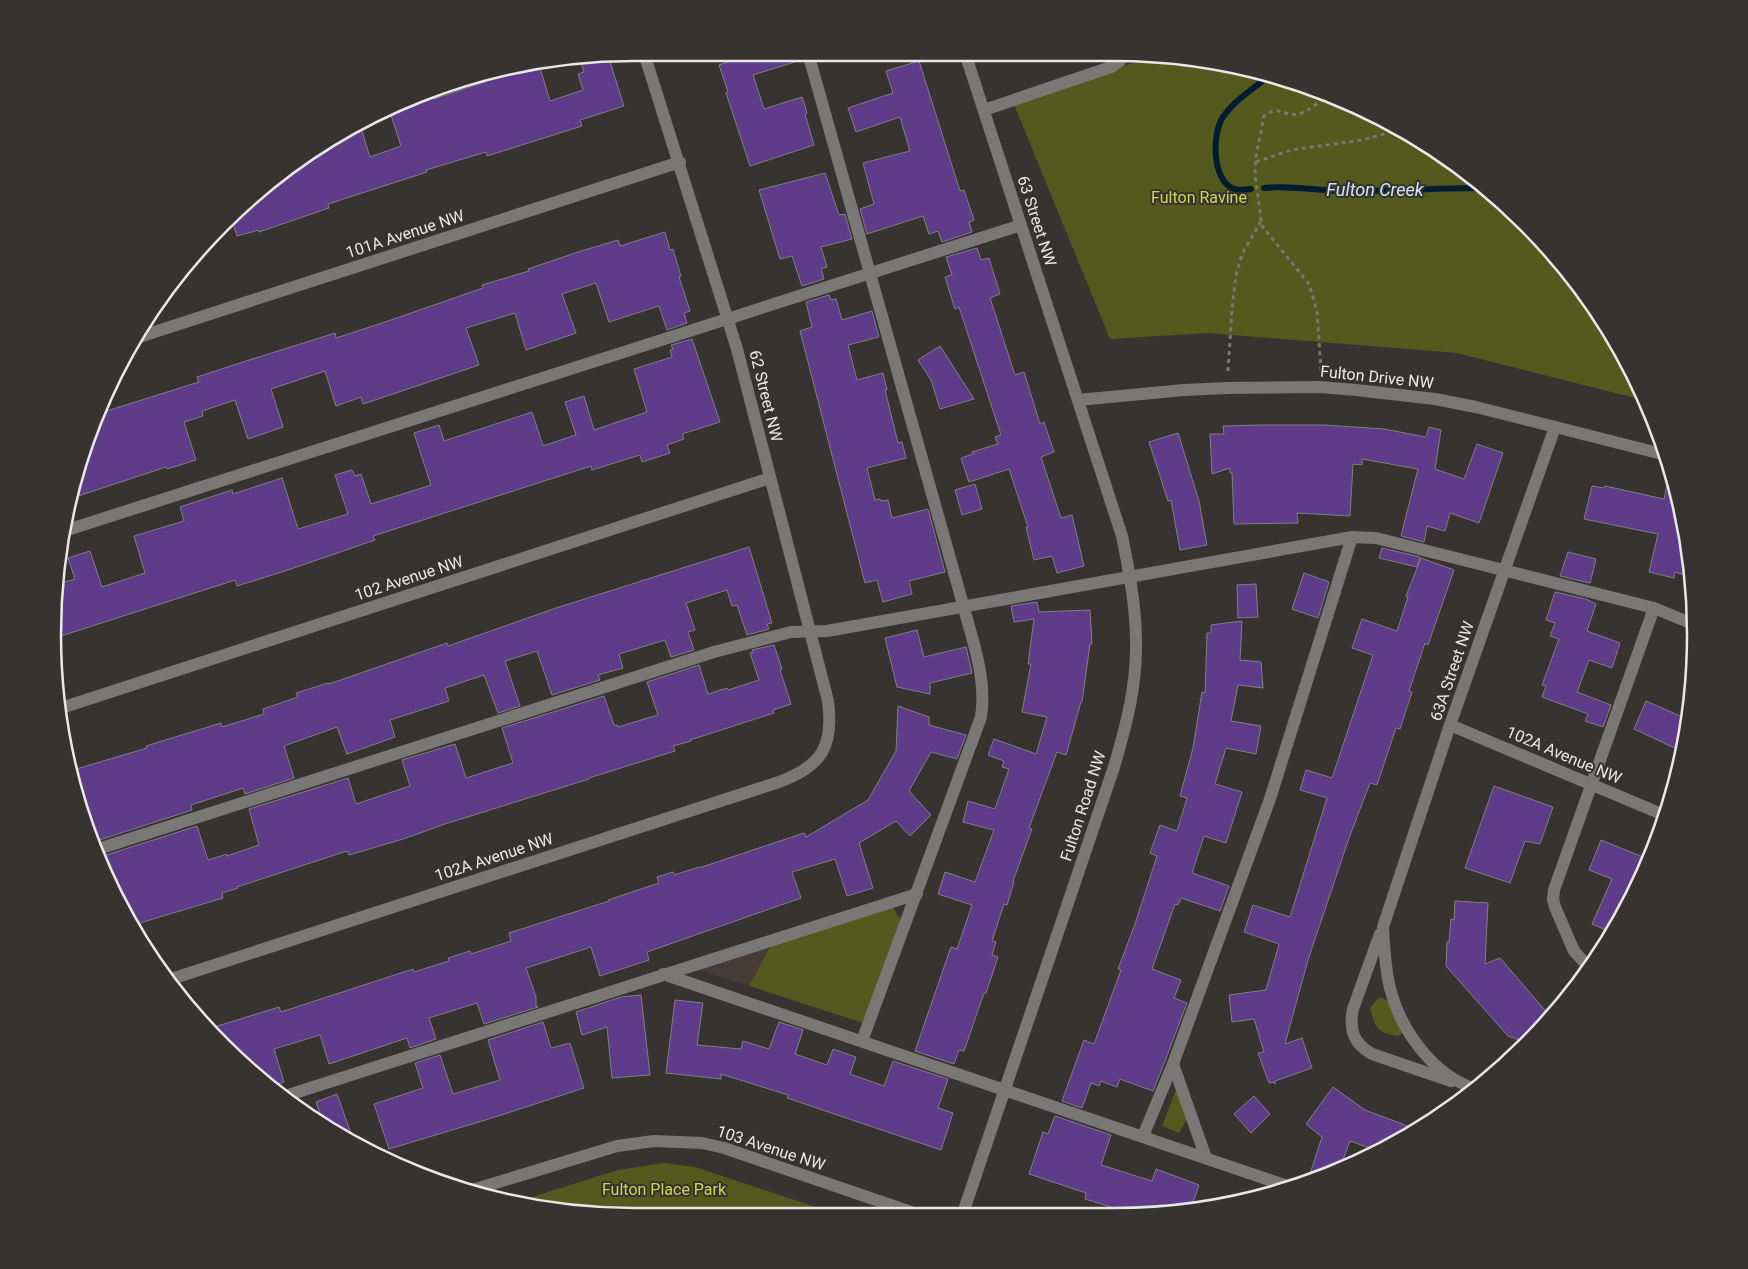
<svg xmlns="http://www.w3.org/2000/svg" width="1748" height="1269" font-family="Roboto,sans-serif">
<rect width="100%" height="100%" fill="#373330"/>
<path fill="#443c35" d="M772,944L749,986L701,971V966Z"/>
<g fill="#54591e">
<path d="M1139,55L1227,64L1336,97L1405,131L1497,197L1551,251L1618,344L1643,400L1457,353L1207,333L1110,339L1013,102L1136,62Z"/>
<path d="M891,905L905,926L866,1024L749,986L772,944Z"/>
<path d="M1379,997L1387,1000L1403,1033L1398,1036C1376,1033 1376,1028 1370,1008Z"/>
<path d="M1179,1082L1191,1112L1179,1133L1162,1126Z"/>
<path d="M664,1163L695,1167L836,1214L597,1215L516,1202L618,1170Z"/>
</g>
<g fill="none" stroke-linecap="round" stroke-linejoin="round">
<g stroke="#001d30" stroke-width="6">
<path d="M1264,188C1291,185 1317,191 1344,191C1391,191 1438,188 1485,188"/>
<path d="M1251,189C1245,190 1238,191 1232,188C1212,179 1212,133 1223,117C1234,100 1253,90 1268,76"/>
</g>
</g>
<g fill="#5e3c8a" stroke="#817f84">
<path d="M727,52H800L801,60L753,75L764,109L802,97L807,113L805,114L814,145L750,166L726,93L728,92L719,65L730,61Z"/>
<path d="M607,56L609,62H610L624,106L580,120L582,126L487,156L486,152L426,170L427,172L328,204L329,208L259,232V230L237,236L232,220L311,150L360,125L370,157L401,146L389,109L391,108L432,93L434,99L514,72L513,68L539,65L550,101L583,90L578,74L584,72L580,60Z"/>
<path d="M919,61L960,191L964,190L974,220L969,222L972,232L942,242L938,231L929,234L923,216L867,234L860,209L874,204L863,163L910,151L900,117L856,132L848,108L893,93L886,71Z"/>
<path d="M825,173L839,215L845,214L852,239L821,247L827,267L821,269L824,279L802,286L792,256L780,259L759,190Z"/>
<path d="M665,232L670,250L673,249L681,276L679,277L690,311L684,313L687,323L667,330L659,306L609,322L596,283L562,294L576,333L526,350L515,313L466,328L479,365L363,404L361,397L336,406L325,371L271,389L283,427L248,439L235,400L202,411L203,416L184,422L196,460L167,469L166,467L72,498L83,448L97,414L199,382L197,377L240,363L335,333L336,338L388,321L483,288L482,285L529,271L528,269L578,252L618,240L620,246Z"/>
<path d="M977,248L981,260L989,258L1000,294L990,298L1015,375L1024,372L1040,424L1044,422L1054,452L1041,457L1061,518L1072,515L1084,566L1057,573L1052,556L1034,560L1026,527H1028L1009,469L969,482L961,458L973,454L972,452L998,444L995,437L1001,435L959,307L955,309L945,277L952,275L946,257Z"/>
<path d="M829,295L831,300L836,299L842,320L872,311L879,337L848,345L857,380L883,373L887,390H885L898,443L902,442L906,458L867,468L875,500L880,499L881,501L888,500L892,518L928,509L945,572L909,581L912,594L883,602L877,580L865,583L800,331L812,327L806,302Z"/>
<path d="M692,339L720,422L682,434L684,439L667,445L670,453L642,462L640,455L592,470L591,466L373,536L375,540L285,571L237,586L235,580L58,637V584L75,579L68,558L90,551L102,587L145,573L134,536L184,521L180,507L232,490L233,494L282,478L298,529L348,514L335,475L352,470L355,476L361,474L371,504L431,485L414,433L439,425L444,441L532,412L543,446L576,435L565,402L584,396L594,430L647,412L634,369L672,357L670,350L673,349L671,345Z"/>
<path d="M940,346L974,399L940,409L931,380L918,360Z"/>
<path d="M1260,425H1324L1384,429L1426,437L1429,427L1441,430L1435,469L1464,479L1477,444L1503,453L1479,523L1450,513L1445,531L1427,526L1424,542L1401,536L1418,469L1362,459V465L1353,464L1350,516L1297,513L1298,523L1234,524L1232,473H1230V468L1212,474L1210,434H1224L1223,426Z"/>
<path d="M1178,433L1199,501L1207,545L1180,550L1171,500L1168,501L1149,442Z"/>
<path d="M1670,471L1691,559V577L1675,572L1674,578L1649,572L1658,534L1584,519L1592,486L1604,488L1605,486L1664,499Z"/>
<path d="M975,484L982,509L962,515L955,490Z"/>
<path d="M749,547L772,623L767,624L769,629L747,635L737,605L732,606L727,590L686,603L695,630L688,632L694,650L671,657L665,640L619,654L623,668L598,675L600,680L552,695L537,651L505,661L520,706L498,713L484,675L445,688L449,701L390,720L395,737L347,754L337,727L284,746L294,778L245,794L243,788L191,805L192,810L93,842L73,770L147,748L146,746L221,723L222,727L264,714L263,709L298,697L296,693L328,683L329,684L447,643L448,646L556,608Z"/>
<path d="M1382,548L1420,557L1417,567L1379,558Z"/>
<path d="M1568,552L1596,559L1590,583L1560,576Z"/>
<path d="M1421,558L1454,570L1428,645L1425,643L1409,691L1412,692L1400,729L1396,728L1377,785L1370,783L1349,838L1308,960L1285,1044L1302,1038L1312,1068L1275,1081V1084L1274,1082L1269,1083L1258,1053L1264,1052L1254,1019L1232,1022L1229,995L1266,990L1279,944L1244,932L1253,905L1290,917L1327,798L1300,790L1306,770L1332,778L1373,655L1352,648L1362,619L1397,631L1408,597L1406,596Z"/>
<path d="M1304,573L1329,582L1318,618L1292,609Z"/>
<path d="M1256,584L1258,617L1238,618L1237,585Z"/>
<path d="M1555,592L1586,599L1596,604L1587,631L1620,643L1612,668L1589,660L1577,692L1611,705L1603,727L1585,721L1588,714L1542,697L1546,686L1542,685L1559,639L1550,636L1555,623L1546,620Z"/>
<path d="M1037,602L1039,612L1090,610L1092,644H1090L1082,702H1081L1066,755L1057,752L1029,828L1032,829L1013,881L1014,882L1007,905L1004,904L992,941L996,942L992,955L998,957L986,993H984L964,1051L959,1050L954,1064L915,1051L951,947L957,949L972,905L938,894L945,872L975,882L994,830L963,822L968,801L995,809L1009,769L1002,767L1004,761L988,755L994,739L1036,754L1047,717L1022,712L1031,664H1028L1034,619L1014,622L1011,606Z"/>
<path d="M1242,621L1240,660L1261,662L1263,688L1238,685L1231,721L1261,726L1256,754L1226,748L1215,784L1242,792L1226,843L1204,836L1192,873L1229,886L1220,911L1181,898L1178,905L1175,904L1152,969L1181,980L1174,998L1187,1003L1165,1061L1153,1091L1120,1079L1117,1087L1101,1081L1099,1086L1091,1083L1082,1108L1062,1101L1084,1040L1094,1044L1121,970L1118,969L1135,924L1157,856L1150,853L1160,825L1177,831L1187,798L1180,796L1193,748L1202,692L1205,693L1207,633H1211V625Z"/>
<path d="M917,630L924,657L966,647L972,673L930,683V694L897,687L885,638Z"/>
<path d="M774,645L782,669L780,670L791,704L773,710L774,713L690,740L691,741L673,746L675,751L589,778V779L445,824L403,839L349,855L347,851L237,887L238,888L222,893L223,898L133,925L97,858L197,826L208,860L227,854V856L259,845L249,809L348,778L356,804L410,786L402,760L455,744L466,778L513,763L502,728L604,696L614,725H617L618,727L658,715L647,682L699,665L708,694L727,688L728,690L759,680L750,653L753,652L752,650Z"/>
<path d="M1646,701L1687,719L1681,751L1634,729Z"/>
<path d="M898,706L929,717V725L966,735L957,759L931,752L909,791L931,815L910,836L896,821L859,843L873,888L847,896L835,859L792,872L801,898L647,952L649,960L600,976L591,947L526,968L536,997V1006L538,1007L484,1024L477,1003L429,1018L436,1039L410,1048L407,1038L329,1064L320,1035L274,1049L284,1082L270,1087L208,1029L279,1007L281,1012L413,969L414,972L449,961L448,958L470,951L471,954L511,941L509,933L609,901L608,900L659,883L657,877L673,872L674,875L699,867V868L804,833L806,837L868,800L896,751Z"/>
<path d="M1494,786L1553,807L1540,844L1525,841L1510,883L1465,868Z"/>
<path d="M1601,840L1648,859L1634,894L1611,932L1592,924L1612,879L1589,870Z"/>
<path d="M1455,901L1488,903L1485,964L1500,958L1550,1016L1525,1042L1508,1036L1446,966L1447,942H1449L1451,919L1454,920Z"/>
<path d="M641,995L650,1075L612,1078L607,1027L582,1035L576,1012L621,997Z"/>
<path d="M675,1000L703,1003L697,1045L741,1049L743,1041L769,1049L779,1022L803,1030L795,1054L827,1065L833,1049L856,1057L850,1074L884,1086L893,1061L948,1079L938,1108L953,1113L941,1150L787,1098L788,1095L721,1074V1079L666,1073Z"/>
<path d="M543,1022L551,1048L570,1043L584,1088L492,1118L389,1149L374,1104L423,1088L415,1063L440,1055L453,1094L500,1080L488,1040Z"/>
<path d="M1333,1087L1365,1110L1413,1128L1378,1151L1350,1141L1340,1168L1308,1180L1322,1137L1306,1124Z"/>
<path d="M337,1094L354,1142L323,1123L316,1102Z"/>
<path d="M1254,1096L1270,1114L1251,1133L1234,1114Z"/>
<path d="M1055,1116L1111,1135L1101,1165L1152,1181L1156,1169L1199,1185L1190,1211L1127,1212L1085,1199L1086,1193L1029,1174L1043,1132L1048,1134Z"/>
</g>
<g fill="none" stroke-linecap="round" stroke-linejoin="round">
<g stroke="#7a7774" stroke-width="3" stroke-dasharray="4 4" stroke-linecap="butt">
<path d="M1256,162L1291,150L1362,140L1402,129"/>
<path d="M1228,371L1232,309L1236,275L1242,254L1261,221"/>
<path d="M1321,371L1317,311L1309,284L1262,226L1255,175L1256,156L1264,116C1279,104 1284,117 1298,114C1309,112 1320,100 1329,95"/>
</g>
<g stroke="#7a7876" stroke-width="12">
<path d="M808,53L964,608C973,643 987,679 981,717L862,1041"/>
<path d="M984,110L1111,67L1120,61L1123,53"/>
<path d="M139,337L680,162"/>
<path d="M1078,400L1184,390L1227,388L1320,387L1356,390L1435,399L1476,407L1666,455"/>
<path d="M64,531L1021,225"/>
<path d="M58,709L770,478"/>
<path d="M1450,725L1664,815"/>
<path d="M95,850L714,652L791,632L827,631L1352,537L1376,538L1654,608L1693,624"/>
<path d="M1380,934L1353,1009C1349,1030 1353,1043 1372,1054L1451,1081"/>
<path d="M1590,964L1584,962L1574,951L1555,907L1553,899L1554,890L1654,608"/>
<path d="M663,974L1290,1187"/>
<path d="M168,980L779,782C822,766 834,746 828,701L737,349L644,53"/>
<path d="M1173,1064L1206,1158"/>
<path d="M1473,1088C1432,1074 1400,1029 1390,988C1385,968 1384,947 1383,927L1450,725L1555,427"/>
<path d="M282,1097L917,894"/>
<path d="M1143,1136L1173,1064L1270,799L1352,537"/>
<path d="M469,1191L617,1146L654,1141L702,1143L724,1148L914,1213"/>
<path d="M963,1213L1114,767C1126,726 1137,685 1136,642C1136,606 1129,571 1122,536L965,53"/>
</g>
</g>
<g text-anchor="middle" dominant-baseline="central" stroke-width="4" stroke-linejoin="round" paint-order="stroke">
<g font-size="16" fill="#ccd851" stroke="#373330">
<text x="1199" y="197">Fulton Ravine</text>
<text x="664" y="1189">Fulton Place Park</text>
</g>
<g font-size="16" fill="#eae8e6" stroke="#373330">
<text transform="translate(1037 221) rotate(72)">63 Street NW</text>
<text transform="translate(405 234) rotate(-18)">101A Avenue NW</text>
<text transform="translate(1377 377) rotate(6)">Fulton Drive NW</text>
<text transform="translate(766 396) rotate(76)">62 Street NW</text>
<text transform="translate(409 578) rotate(-18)">102 Avenue NW</text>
<text transform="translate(1452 671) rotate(-71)">63A Street NW</text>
<text transform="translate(1564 755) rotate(23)">102A Avenue NW</text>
<text transform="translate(1083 806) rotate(-72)">Fulton Road NW</text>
<text transform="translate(494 857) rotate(-18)">102A Avenue NW</text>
<text transform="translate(771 1148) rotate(18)">103 Avenue NW</text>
</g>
<g font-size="18" font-style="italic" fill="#cfe5f4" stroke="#373330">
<text x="1375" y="189">Fulton Creek</text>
</g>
</g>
<path d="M0 0H1748V1269H0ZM634 61H1114A573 573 0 0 1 1687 634V635A573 573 0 0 1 1114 1208H634A573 573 0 0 1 61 635V634A573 573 0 0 1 634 61Z" fill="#373330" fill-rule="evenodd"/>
<path fill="none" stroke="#eae8e6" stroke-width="2.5" d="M634 61H1114A573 573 0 0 1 1687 634V635A573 573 0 0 1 1114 1208H634A573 573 0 0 1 61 635V634A573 573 0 0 1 634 61Z"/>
</svg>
